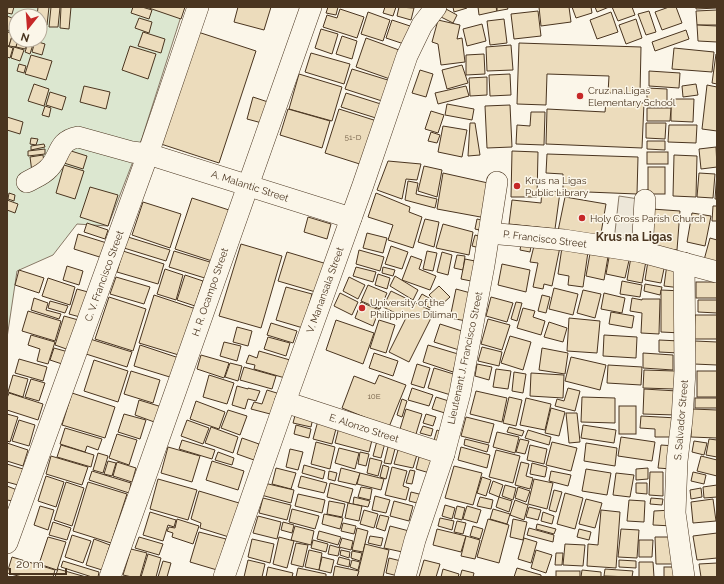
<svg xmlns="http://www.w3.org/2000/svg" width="724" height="584" font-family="Raleway,sans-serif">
<rect width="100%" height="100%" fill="#fbf6e9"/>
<path fill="#dce7d0" stroke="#887966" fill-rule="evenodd" d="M7,7H184L142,138L108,226L77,224L53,255L17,271L7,338ZM16,16H40V40H16Z"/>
<path fill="#ede7d9" stroke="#887966" d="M619,196L652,201L648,248L614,241Z"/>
<g fill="#ecdcbc" stroke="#4a3520">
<path d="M8,7H14L12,14L7,13Z"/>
<path d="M38,7H49L47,25L40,24V16H37Z"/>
<path d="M51,7H60L58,27H49Z"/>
<path d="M61,7H71L69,29L60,28Z"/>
<path d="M133,7H142L152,10L149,19L131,13Z"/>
<path d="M146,7H185L181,19Z"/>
<path d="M238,7H271L264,30L234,22Z"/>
<path d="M328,7H338L336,15L326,13Z"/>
<path d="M385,7H396L393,16L383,13Z"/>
<path d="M399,7L414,8L411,20L397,16Z"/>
<path d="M453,7H466L467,8L454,12Z"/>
<path d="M478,7H496L497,11L479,15Z"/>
<path d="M497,7H507L508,9L497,11Z"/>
<path d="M539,7H569L571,22L541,26Z"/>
<path d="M572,7H591L592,13L576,18Z"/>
<path d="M595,7H609L597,12Z"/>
<path d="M612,7H632L635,15L618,21Z"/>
<path d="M669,7H676L682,23L662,30L655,12Z"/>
<path d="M696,7H717V8L696,9Z"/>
<path d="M340,9L364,17L357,38L323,27L327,15L337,18Z"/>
<path d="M446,9L457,15L453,23L441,17Z"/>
<path d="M717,10V25H697L696,11Z"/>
<path d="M538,11L541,36L514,39L511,14Z"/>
<path d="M649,11L656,32L646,35L638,14Z"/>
<path d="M368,12L390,20L383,41L361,34Z"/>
<path d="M611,12L618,32L597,39L590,20Z"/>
<path d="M7,16L12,18L9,31L7,30Z"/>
<path d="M139,18L152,22L149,33L135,28Z"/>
<path d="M504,19L507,43L490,45L487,21Z"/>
<path d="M636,19L642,38L626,44L619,25Z"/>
<path d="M392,20L410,26L404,44L386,38Z"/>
<path d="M438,20L460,25L457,39L462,38L465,62L441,65L438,44L432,42Z"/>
<path d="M12,22L16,23V33L10,31Z"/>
<path d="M482,24L486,41L467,46L463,29Z"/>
<path d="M697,25L717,26V42L698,41Z"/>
<path d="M40,26L44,27L42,35L40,34Z"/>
<path d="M321,29L338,34L332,54L315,48Z"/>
<path d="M686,30L689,39L655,51L652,42Z"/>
<path d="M7,32L13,33L9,46L7,45Z"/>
<path d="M143,32L165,39L161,53L138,46Z"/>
<path d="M198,32L256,51L219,163L161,144Z"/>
<path d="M13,33H16V40H18L16,47L9,46Z"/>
<path d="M342,36L357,41L352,59L336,54Z"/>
<path d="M366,38L399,50L390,79L356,67Z"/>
<path d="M18,40H28L25,49L16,47Z"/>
<path d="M29,40L34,41L30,54L25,52Z"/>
<path d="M35,41L45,44L42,55L32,52Z"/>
<path d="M519,43L641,47L640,94L608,93L609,76L547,74L546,105L517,104Z"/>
<path d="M511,45L513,70L487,71L486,47Z"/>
<path d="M7,46L13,48L10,58L7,57Z"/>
<path d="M130,46L156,54L148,79L122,70Z"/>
<path d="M14,47L24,50L20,61L11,58Z"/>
<path d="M674,48L714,52L712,72L672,69Z"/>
<path d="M311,53L350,64L344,84L305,72Z"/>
<path d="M484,54L485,74L466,75V55Z"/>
<path d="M716,54H717V84L712,83Z"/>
<path d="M31,55L52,61L46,80L25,74Z"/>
<path d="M19,64L26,66L24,73L17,71Z"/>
<path d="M462,65L468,83L447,89L442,70Z"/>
<path d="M352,69L391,81L385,102L345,89Z"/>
<path d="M420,70L433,74L426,97L412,93Z"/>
<path d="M649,71L680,73L679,88L649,86Z"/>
<path d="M299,74L342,87L332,121L289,109Z"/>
<path d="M510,74L511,95L490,96L489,75Z"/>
<path d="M487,77V95L470,96L469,78Z"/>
<path d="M34,84L49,89L44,106L28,101Z"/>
<path d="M696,84L698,95L683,97L682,86Z"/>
<path d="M707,85L717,87V131L702,129Z"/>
<path d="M84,86L110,92L106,109L80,102Z"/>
<path d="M466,86L469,96L438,104L435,93Z"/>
<path d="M647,88L667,89V105L647,106Z"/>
<path d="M50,92L66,97L62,110L46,105Z"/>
<path d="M346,93L384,105L379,119L341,107Z"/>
<path d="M253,97L268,102L262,123L247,119Z"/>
<path d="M671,99H694L693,122L671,121Z"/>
<path d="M606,102L644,103L642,148L546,144L547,109L605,112Z"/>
<path d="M447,104L474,109L472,120L445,115Z"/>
<path d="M510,105L512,147L487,148L485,106Z"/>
<path d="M45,106L51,108L49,117L42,115Z"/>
<path d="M647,108H671L670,121H647Z"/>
<path d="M288,109L330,121L322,148L280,135Z"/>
<path d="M339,109L380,122L366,166L325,153Z"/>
<path d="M431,111L444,115L438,133L425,129Z"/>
<path d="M531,112H545L544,145L516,144L517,125L530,126Z"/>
<path d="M7,117L23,122L20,134L7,130Z"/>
<path d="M470,123H475L480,155L468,156Z"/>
<path d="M646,123H666L665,139L646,138Z"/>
<path d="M669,125H697L696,143L668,142Z"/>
<path d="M443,126L467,130L462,157L438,152Z"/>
<path d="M431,132L440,135L437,143L428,141Z"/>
<path d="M31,138L38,139L36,145L30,144Z"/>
<path d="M647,141H665V150L647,149Z"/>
<path d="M44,144L45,147L31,150V146Z"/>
<path d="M716,147L717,167L701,169L699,149Z"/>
<path d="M45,149V154L28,156V151Z"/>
<path d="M68,150L87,156L83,169L64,163Z"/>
<path d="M512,151L538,152L537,197H511Z"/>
<rect x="647" y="152" width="21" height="12"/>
<path d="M547,154L638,157L637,194L563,191V174L546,173Z"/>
<path d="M43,155L45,170L32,172L30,157Z"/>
<path d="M674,155L697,156L696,197L673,196Z"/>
<path d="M388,161L421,164L417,180L406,179L402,199L377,190Z"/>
<path d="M64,165L84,171L75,199L56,193Z"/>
<path d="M424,166L442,170L437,197L418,191Z"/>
<rect x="648" y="167" width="17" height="27"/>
<path d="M717,172V199H715Z"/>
<path d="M443,173L488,183L486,218L437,209Z"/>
<path d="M699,173L715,174L713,198L697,197Z"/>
<path d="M408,181L418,183L416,194L437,199L435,208L405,200Z"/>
<path d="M90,187L118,195L108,226L80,217Z"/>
<path d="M542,190L560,192L555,229L509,224L512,200L541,203Z"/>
<path d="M9,193L15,195L14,201L8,199Z"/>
<path d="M376,193L410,207L409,212L422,217L413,248L388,240L393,225L368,217Z"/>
<path d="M565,197L606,204L600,239L558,231Z"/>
<path d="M192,198L229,210L212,261L175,249Z"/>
<path d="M7,200L18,204L15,213L7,210Z"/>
<path d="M143,202L181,214L170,248L132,235Z"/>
<path d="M713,206H717V221H712Z"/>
<path d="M652,209L680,211L677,250L649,247Z"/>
<path d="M692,213L711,216L705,246L687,242Z"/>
<path d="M308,217L331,224L327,239L304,232Z"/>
<path d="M425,219L439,222L434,247L418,242Z"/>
<path d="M477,219L490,222L488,232L475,229Z"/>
<path d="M87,223L108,230L105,239L84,232Z"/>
<path d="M443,224L473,232L469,255L436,248Z"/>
<path d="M367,233L387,238L383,253L363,248Z"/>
<path d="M78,234L110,244L106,259L74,249Z"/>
<path d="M475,235L486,238L484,249L472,246Z"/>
<path d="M128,237L170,250L166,261L124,248Z"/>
<path d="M710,238L717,240V264L704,260Z"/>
<path d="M522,239L532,241L530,252L520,250Z"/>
<path d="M563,241L589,245L583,287L568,285L569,276L558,274Z"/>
<path d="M535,242L560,247L552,286L544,284L543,289L533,287L538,263L530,262Z"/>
<path d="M241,244L282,256L261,328L219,316Z"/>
<path d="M391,246L408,252L402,269L385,264Z"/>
<path d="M591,248L609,251L604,280L586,276Z"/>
<path d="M359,250L384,257L380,271L356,264Z"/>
<path d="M123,251L164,264L158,284L117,272Z"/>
<path d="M174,251L213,263L208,279L169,267Z"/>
<path d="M427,251L437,253L433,271L423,269Z"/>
<path d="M287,252L327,264L319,293L278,281Z"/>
<path d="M442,252L452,255L448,275L437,272Z"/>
<path d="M610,252L630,256L625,278L606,274Z"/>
<path d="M457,255L465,256L463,270L454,268Z"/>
<path d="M411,256L422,260L419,269L436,276L430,290L402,280Z"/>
<path d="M631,257L646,261L642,283L627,280Z"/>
<path d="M465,259L480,262L476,282L461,279Z"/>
<path d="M648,261L665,264L661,283L645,280Z"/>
<path d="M502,264L530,270L526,292L498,285Z"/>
<path d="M667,264L684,267L681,288L664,286Z"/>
<path d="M67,266L83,271L79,285L63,280Z"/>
<path d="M356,267L376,272L373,282L353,276Z"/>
<path d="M383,267L395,270L393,276L382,273Z"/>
<path d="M165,269L183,275L176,300L157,294Z"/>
<path d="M19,270L44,278L39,293L15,285Z"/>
<path d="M378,274L390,278L387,289L375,285Z"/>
<path d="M185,275L203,281L195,306L177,300Z"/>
<path d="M395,276L418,290L413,300L390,286Z"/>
<path d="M116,277L150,287L144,304L110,294Z"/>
<path d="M349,277L365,285L358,299L343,291Z"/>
<path d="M48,278L75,287L70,305L42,296Z"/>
<path d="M622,281L642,285L640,297L620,294Z"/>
<rect x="696" y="282" width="21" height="16"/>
<path d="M645,284L662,287L660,295L644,291Z"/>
<path d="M368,285L387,293L380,309L361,301Z"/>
<path d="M439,286L450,297L440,306L429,295Z"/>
<path d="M286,287L312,294L303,328L276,320Z"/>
<path d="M554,288L578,294L573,315L549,309Z"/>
<path d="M77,289L88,292L80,317L69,314Z"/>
<path d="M456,289L478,295L472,322L450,318Z"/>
<path d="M583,290L601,294L595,318L577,313Z"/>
<path d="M661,290L683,291L682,333L661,332Z"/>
<path d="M391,291L434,312L409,362L389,352L406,318L383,307Z"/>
<path d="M340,293L358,302L352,315L334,306Z"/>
<path d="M604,293L625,298L622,313L601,309Z"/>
<path d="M422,294L434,301L430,308L418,301Z"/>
<path d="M154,295L196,309L182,356L139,343Z"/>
<path d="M542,295L550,297L546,313L538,311Z"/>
<path d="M109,297L146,309L133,351L95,339Z"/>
<path d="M491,297L513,303L507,322L486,316Z"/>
<path d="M34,298L48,303L46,310L61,314L59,319L31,310Z"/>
<path d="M632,298L642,300V299H660L659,334L641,333L642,313L630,311Z"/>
<path d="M698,300H717V313L698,312Z"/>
<path d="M50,301L68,306L65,313L48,308Z"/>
<path d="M361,302L379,310L373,326L355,318Z"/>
<path d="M516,302L522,303L517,321L511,319Z"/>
<path d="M523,308L535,311L533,317L545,321L541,335L517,328Z"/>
<path d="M28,311L61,321L55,341L22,331Z"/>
<path d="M611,312L634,316L632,328L609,324Z"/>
<path d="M695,315H717V339H694Z"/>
<path d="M64,316L82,321L72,351L55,345Z"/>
<path d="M569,318L600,321L597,353L567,351Z"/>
<path d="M488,319L510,325L502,350L481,344Z"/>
<path d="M336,320L374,333L363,364L326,350Z"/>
<path d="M379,320L395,325L386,353L370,348Z"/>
<path d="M549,322L567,328L563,342L544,337Z"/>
<path d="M271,323L297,331L293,343L267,335Z"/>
<path d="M440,324L465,332L459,350L434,342Z"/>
<path d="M237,327L252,331L248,346L233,342Z"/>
<path d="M31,335L55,342L48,364L37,361L40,349L28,345Z"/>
<path d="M604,335L637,337L636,358L603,356Z"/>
<path d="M510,336L531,342L523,370L501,363Z"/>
<path d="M268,337L290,343L286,356L264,349Z"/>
<path d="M90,339L132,352L127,367L86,354Z"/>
<path d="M659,340L680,341L679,353L659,352Z"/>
<path d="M695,341L717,342V365L694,364Z"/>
<path d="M224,342L241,346L237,361L220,356Z"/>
<path d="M140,345L179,358L173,378L134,366Z"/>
<path d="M428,345L458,354L453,372L423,362Z"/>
<path d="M482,347L502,352L499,366L478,361Z"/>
<path d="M54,348L72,353L68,366L50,360Z"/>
<path d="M542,348L568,353L565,374L539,370Z"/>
<path d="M259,351L290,360L285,378L254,369L255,365L246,363L249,355L257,358Z"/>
<path d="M374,353L398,361L393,376L369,368Z"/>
<path d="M643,353L673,355V370L643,368Z"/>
<path d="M201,355L229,363L224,378L197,369Z"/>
<path d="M571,357L606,365L600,390L565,381Z"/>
<path d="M19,359L47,367L43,381L15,373Z"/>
<path d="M94,360L128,371L118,402L84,391Z"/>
<path d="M230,363L242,366L238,381L225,377Z"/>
<path d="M417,364L430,368L424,388L411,384Z"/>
<path d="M477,364L492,367L489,380L475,376Z"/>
<path d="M608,365L642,367L641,385L607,383Z"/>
<path d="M244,367L276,376L272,389L240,380Z"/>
<path d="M434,368L460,376L454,396L428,388Z"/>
<path d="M496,369L511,371L508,389L493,387Z"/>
<path d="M644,370L675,371L674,389L643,388Z"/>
<path d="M131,371L160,380L153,403L124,394Z"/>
<rect x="697" y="371" width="20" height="26"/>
<path d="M514,372L526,374L523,393L512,391Z"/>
<path d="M531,373L564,375L563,398L530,396Z"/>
<path d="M13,375L28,379L23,397L8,392Z"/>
<path d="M209,375L234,383L227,404L203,397Z"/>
<path d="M379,375L406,385L389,427L342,408L354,376L375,384Z"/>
<path d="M31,379L45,383L39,401L25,397Z"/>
<path d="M237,386L248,389V388L260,391L256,401L248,399L245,409L232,405Z"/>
<path d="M412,388L433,395L429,406L408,400Z"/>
<path d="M568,388L580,391L575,411L555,406L557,399L564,401Z"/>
<path d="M644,389L677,391L676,415L643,414Z"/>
<path d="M267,390L280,394L274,415L251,409L254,402L262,404Z"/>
<path d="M476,391L507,398L502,422L470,414Z"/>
<path d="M9,393L43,404L38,420L7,410V398Z"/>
<path d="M72,393L115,407L105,438L62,425Z"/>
<path d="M436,397L452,402L448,414L432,409Z"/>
<path d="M509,397L522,400L516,426L503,423Z"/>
<path d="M582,397L615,398V423L581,422Z"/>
<path d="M526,398L551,404L545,430L520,425Z"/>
<rect x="695" y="398" width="22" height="10"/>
<path d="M402,399L407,401L402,417L397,415Z"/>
<path d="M139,400L162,407L157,423L135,415Z"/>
<path d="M196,401L225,412L219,429L190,419Z"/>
<rect x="619" y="406" width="17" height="28"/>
<path d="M297,408L314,413L311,427L293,423Z"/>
<path d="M551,408L565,412L559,436L545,433Z"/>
<path d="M406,409L422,414L416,434L400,429Z"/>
<path d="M692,409L717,410V438L691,437Z"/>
<path d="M228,410L247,416L240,435L221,428Z"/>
<path d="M566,413H577L580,442L569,443Z"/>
<path d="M7,414L18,417L10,442L7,441Z"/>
<path d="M124,414L146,420L140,439L118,432Z"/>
<path d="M426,414L436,417L433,426L423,423Z"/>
<path d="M641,416L677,418L676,437H655V429L640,428Z"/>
<path d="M319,417L338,421L332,444L313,439Z"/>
<path d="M466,417L494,424L489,443L461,436Z"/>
<path d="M19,420L35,425L29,446L12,441Z"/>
<path d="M187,420L209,428L203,444L181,436Z"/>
<path d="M340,423L374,432L369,452L335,443Z"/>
<path d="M296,425L311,429L309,438L294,434Z"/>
<path d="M583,425L616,430L614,443L581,438Z"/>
<path d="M423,426L433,429L431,436L420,433Z"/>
<path d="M211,427L238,437L233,453L205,443Z"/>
<path d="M509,427L524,431L522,436L507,432Z"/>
<path d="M65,428L102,439L98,450L87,446L85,452L60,444Z"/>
<path d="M437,430L447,434L444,443L434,440Z"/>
<path d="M528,430L551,437L549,445L525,438Z"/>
<path d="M497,432L519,437L515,453L493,447Z"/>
<path d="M117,434L137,440L129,465L109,458Z"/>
<path d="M378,437L386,439L381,458L373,456Z"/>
<path d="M621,437L655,442L652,461L618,456Z"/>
<path d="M242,438L259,444L254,460L237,454Z"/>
<path d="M465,439L489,445L487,452L464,445Z"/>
<path d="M520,439L529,441L525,454L516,452Z"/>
<path d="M709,439L717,440V457L706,455Z"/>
<path d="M182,440L215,450L212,459L179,449Z"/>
<path d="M694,441L707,443L704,455L692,452Z"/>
<path d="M316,442L335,447L330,469L311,464Z"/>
<path d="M552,442L577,448L571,471L546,465Z"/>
<path d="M7,443L28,450L23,466L7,461Z"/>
<path d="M389,443L396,445L391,464L384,463Z"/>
<path d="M400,443L419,448L413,468L394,464Z"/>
<path d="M586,443L617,448L615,466L584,461Z"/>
<path d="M61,445L94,455L91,467L57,457Z"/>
<path d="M530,445L547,449L544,464L527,460Z"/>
<path d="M661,445L675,446L671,469L658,468Z"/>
<path d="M168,447L200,456L192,482L161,473Z"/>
<path d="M461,447L490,455L487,468L458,460Z"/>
<path d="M339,448L359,453L355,469L335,463Z"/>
<path d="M290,449L303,452L298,470L286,467Z"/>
<path d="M421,449L440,455L433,474L416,469Z"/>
<path d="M496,450L520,456L513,483L489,477Z"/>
<path d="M218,452L234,458L232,465L215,460Z"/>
<path d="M360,452L369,454L366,466L358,464Z"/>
<path d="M98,453L108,456L103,473L93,470Z"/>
<path d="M51,456L88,467L82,485L46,474Z"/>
<path d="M701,456L717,460V476L697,471Z"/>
<path d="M370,458L382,461L378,476L367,473Z"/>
<path d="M108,461L116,463L112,476L104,474Z"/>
<path d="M212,461L244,471L238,490L206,480Z"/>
<path d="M117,462L136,468L132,482L113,476Z"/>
<path d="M521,462L529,464L526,476L533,478L530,489L515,485Z"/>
<path d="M532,463L547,467L545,477L530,474Z"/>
<path d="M7,464L23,469L18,485L7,482Z"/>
<path d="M304,465L325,471L323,479L302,473Z"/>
<path d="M383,465L389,467L386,479L380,477Z"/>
<path d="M454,466L482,473L473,505L445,498Z"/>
<path d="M392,467L407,471L403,486L409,488L406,500L385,495Z"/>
<path d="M276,468L296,473L291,489L272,484Z"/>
<path d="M341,468L360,473L356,485L338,481Z"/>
<path d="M648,468V479L636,480V469Z"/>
<path d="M586,469L611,473L607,495L582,491Z"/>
<path d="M410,470L415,471L412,484L406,483Z"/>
<path d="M92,471L131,483L129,493L89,480Z"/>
<path d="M329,471L337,473L335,481L328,479Z"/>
<path d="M551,471L571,475L568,486L549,481Z"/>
<path d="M650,472H663V496L649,495Z"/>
<path d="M693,472L706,475L704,484L691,481Z"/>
<path d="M360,473L384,479L381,490L357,484Z"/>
<path d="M616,473L634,475L630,497L613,495Z"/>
<path d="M46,476L64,482L56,507L38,501Z"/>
<path d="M301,476L327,483L324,493L298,487Z"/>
<path d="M482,477L491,480L486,496L477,493Z"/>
<path d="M158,479L197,490L188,520L150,509Z"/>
<path d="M534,479L553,483L547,509L528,504Z"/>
<path d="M493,481L503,485L499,497L489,493Z"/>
<path d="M66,482L84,488L72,526L54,520Z"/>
<path d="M88,482L127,494L111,543L73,531Z"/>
<path d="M264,483L294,490L291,503L261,495Z"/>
<path d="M330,483L353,489L349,503L327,497Z"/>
<path d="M636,483H647V494L636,493Z"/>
<path d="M505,485L516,488L513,500L502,496Z"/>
<path d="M717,485V497L704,498L703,487Z"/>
<path d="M7,486L17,490L13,501L7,500Z"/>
<path d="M361,487L372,489L370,500L358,497Z"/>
<path d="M518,487L530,491L526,502L515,498Z"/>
<path d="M701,488L702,497L691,499L690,490Z"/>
<path d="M554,490L562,492L556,512L549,510Z"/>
<path d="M199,491L239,503L229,537L200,528L201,523L191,519Z"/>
<path d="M411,492L427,496L425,505L409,501Z"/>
<path d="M565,493L583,498L575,529L557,524Z"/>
<path d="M298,494L325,500L322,513L295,506Z"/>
<path d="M375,496L390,500L386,513L372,510Z"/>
<path d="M354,497L370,501L368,507L353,504Z"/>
<path d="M480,497L493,500L491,509L477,506Z"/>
<path d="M499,497L512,501L509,512L496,507Z"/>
<path d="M263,498L291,505L287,520L259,513Z"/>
<path d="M651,498L663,499L662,505L650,504Z"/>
<path d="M586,499L602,503L595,528L579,524Z"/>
<path d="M713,499L716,521L693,523L691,502Z"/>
<path d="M515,500L528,505L524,520L510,515Z"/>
<path d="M629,500L645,501L644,522L627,521Z"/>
<path d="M329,501L345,504L342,517L327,514Z"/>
<path d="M394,501L413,506L409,521L390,516Z"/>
<path d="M348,503L362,506L359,521L345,518Z"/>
<path d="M445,505L455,508L452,519L442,516Z"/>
<path d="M40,506L54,510L48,530L34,525Z"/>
<path d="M457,506L465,508L462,520L454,518Z"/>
<path d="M467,506L481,510L477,523L463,519Z"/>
<path d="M529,507L541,510L538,520L526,517Z"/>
<path d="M292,509L319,516L315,529L289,522Z"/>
<path d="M493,509L510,514L507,524L490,519Z"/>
<path d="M364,510L378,514L374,528L360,524Z"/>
<path d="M601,510L620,512L616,568L587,566L588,544L598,545Z"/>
<path d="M672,510L673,526L653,525L654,511Z"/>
<path d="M150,512L176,520L174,527L168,525L163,541L143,535Z"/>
<path d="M543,512L554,516L552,524L541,521Z"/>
<path d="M324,514L343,518L340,529L322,524Z"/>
<path d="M380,515L389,517L385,531L376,528Z"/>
<path d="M258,516L281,522L277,539L253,533Z"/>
<path d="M440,518L454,521L452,530L438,526Z"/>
<path d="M177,519L199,526L193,544L172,537L173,533L167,531L169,527L175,528Z"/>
<path d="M488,519L509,525L499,563L477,557Z"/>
<path d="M513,519L527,522L523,540L510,537Z"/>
<path d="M457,521L466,523L463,534L454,532Z"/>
<path d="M53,522L71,528L67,540L49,535Z"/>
<path d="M283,522L294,525L292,533L281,530Z"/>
<path d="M343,523L356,526L354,534L341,531Z"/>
<path d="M537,524L556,529L554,534L536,529Z"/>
<path d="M295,526L314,531L311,545L291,540Z"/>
<path d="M390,526L413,532L407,553L384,548Z"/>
<path d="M473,526L483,529L480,539L470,536Z"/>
<path d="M357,528L368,531L363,552L352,550Z"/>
<path d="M529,528L554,535L553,542L527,535Z"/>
<path d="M437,529L466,536L461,552L433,545Z"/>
<path d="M579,529L591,532L589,540L577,537Z"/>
<path d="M621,529L639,530L637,558L618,557Z"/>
<path d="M319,531L341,537L338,545L317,539Z"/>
<path d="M199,532L226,539L217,570L190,562Z"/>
<path d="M717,533V558L697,560L693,536Z"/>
<path d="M72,535L91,541L83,563L65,557Z"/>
<path d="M370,536L383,538L381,546L368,543Z"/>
<path d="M466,536L480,540L475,559L461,556Z"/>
<path d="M48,537L66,542L57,570L39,564Z"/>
<path d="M139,537L163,544L159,555L135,548Z"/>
<path d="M279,537L294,541L287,568L273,564Z"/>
<path d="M655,537H677L678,564H656Z"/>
<path d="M342,538L353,541L351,550L339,547Z"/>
<path d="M524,538L537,542L531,563L518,559Z"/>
<path d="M94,539L110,545L102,570L86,565Z"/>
<path d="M252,539L274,544L270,563L248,557Z"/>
<path d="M313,540L328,544L326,552L311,548Z"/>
<path d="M639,540H653L652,557H639Z"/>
<path d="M296,543L308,545L303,567L291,564Z"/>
<path d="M365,544L389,550L383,577H357Z"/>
<path d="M565,544L585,545L583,566L563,565Z"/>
<path d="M330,545L340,548L338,556L328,554Z"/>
<path d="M131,549L147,553L140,577H132L123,575Z"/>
<path d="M309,550L322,553L319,570L305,567Z"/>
<path d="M341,550L350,552L349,558L340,555Z"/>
<path d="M536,550L552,555L546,573L531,568Z"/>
<path d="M352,551L362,553L360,561L351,558Z"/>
<path d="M556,553H563L562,565H555Z"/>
<path d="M148,554L161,558L156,577H141Z"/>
<path d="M12,557L55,570L53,577H22L7,573Z"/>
<path d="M322,557L334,560L331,573L319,570Z"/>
<path d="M339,557L350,560L349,567L337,564Z"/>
<path d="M389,558L405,562L402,577L386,573Z"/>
<path d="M248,560L265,564L262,577H244Z"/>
<path d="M352,560L360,562L358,570L350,567Z"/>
<path d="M424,560L440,564L436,577H419Z"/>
<path d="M619,560L636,561V568L619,567Z"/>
<path d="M63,561L99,572L98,577H92L61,567Z"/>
<path d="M163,561L171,563L167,577H158Z"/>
<path d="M639,562H653L654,577H639Z"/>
<path d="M717,563V577H701L699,564Z"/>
<path d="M335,566L359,571L357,577H333Z"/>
<path d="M268,567L293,573L292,577H266Z"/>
<rect x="664" y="567" width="18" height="10"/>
<path d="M298,568L326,574V577H296Z"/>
<path d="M517,568L541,575V577H514Z"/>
<path d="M58,569L86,577H55Z"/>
<path d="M443,569L459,574L458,577H441Z"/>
<path d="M605,569L633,571L632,577L604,576Z"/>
<path d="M462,570L474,573L473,577H460Z"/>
<path d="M582,570L601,572V577H581Z"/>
<rect x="556" y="571" width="24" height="6"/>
</g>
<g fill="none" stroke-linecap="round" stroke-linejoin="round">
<g stroke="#4a3520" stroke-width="22">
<g id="minor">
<path d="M27,182C34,178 43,175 49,168C61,156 57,141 78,137L132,152L148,154L351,218"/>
<path d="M489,233L564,240L642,252L717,272"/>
<path d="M642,252L645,200"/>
<path d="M285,402L444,454"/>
<path d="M7,543L148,154L198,7"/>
<path d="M110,577L311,7"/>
<path d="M224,577L285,402L363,185L407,56L422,25L436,7"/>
<path d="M405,577L415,540L444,454L460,393L484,265L497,182"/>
<path d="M684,577L675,513L677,461L682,419L685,371L684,263"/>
</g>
</g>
<use href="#minor" stroke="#fbf6e9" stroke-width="21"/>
</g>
<g fill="#c62828" stroke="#fbf6e9" stroke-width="1.5">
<circle cx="580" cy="96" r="4"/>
<circle cx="517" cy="186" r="4"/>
<circle cx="582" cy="218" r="4"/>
<circle cx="362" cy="308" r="4"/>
</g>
<g text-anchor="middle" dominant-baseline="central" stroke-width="3" stroke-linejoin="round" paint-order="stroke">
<g font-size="8" fill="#725f47">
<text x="353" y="137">51-D</text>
<text x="374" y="396">10E</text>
</g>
<g font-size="10" fill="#4a3520" stroke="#fbf6e9" text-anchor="start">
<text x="588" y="90">Cruz na Ligas<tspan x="588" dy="12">Elementary School</tspan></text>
<text x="525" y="180">Krus na Ligas<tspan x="525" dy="12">Public Library</tspan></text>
<text x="590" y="218">Holy Cross Parish Church</text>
<text x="370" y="302">University of the<tspan x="370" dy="12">Philippines Diliman</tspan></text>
</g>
<g font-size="10" fill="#4a3520" stroke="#fbf6e9">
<text transform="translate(250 186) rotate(18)">A. Malantic Street</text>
<text transform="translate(545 239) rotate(7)">P. Francisco Street</text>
<text transform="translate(104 276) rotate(-70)">C. V. Francisco Street</text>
<text transform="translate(325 290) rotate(-70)">V. Manansala Street</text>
<text transform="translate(210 292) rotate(-71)">H. R. Ocampo Street</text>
<text transform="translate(465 358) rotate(-78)">Lieutenant J. Francisco Street</text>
<text transform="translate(681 420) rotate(-85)">S. Salvador Street</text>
<text transform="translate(364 428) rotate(18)">E. Alonzo Street</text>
</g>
<g font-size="12" font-weight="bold" fill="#4a3520" stroke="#fbf6e9">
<text x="634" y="237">Krus na Ligas</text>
</g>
</g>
<rect width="724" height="584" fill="none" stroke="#4a3520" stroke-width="16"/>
<g transform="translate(28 28) rotate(197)"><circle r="19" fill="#fbf6e9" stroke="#b4a999"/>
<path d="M0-3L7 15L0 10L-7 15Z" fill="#c62828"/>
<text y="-6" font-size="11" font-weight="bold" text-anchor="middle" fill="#4a3520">N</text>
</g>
<path d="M10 568v6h56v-6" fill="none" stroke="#4a3520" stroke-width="2"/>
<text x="16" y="568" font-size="12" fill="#4a3520" stroke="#fbf6e9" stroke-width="3" paint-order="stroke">20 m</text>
</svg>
